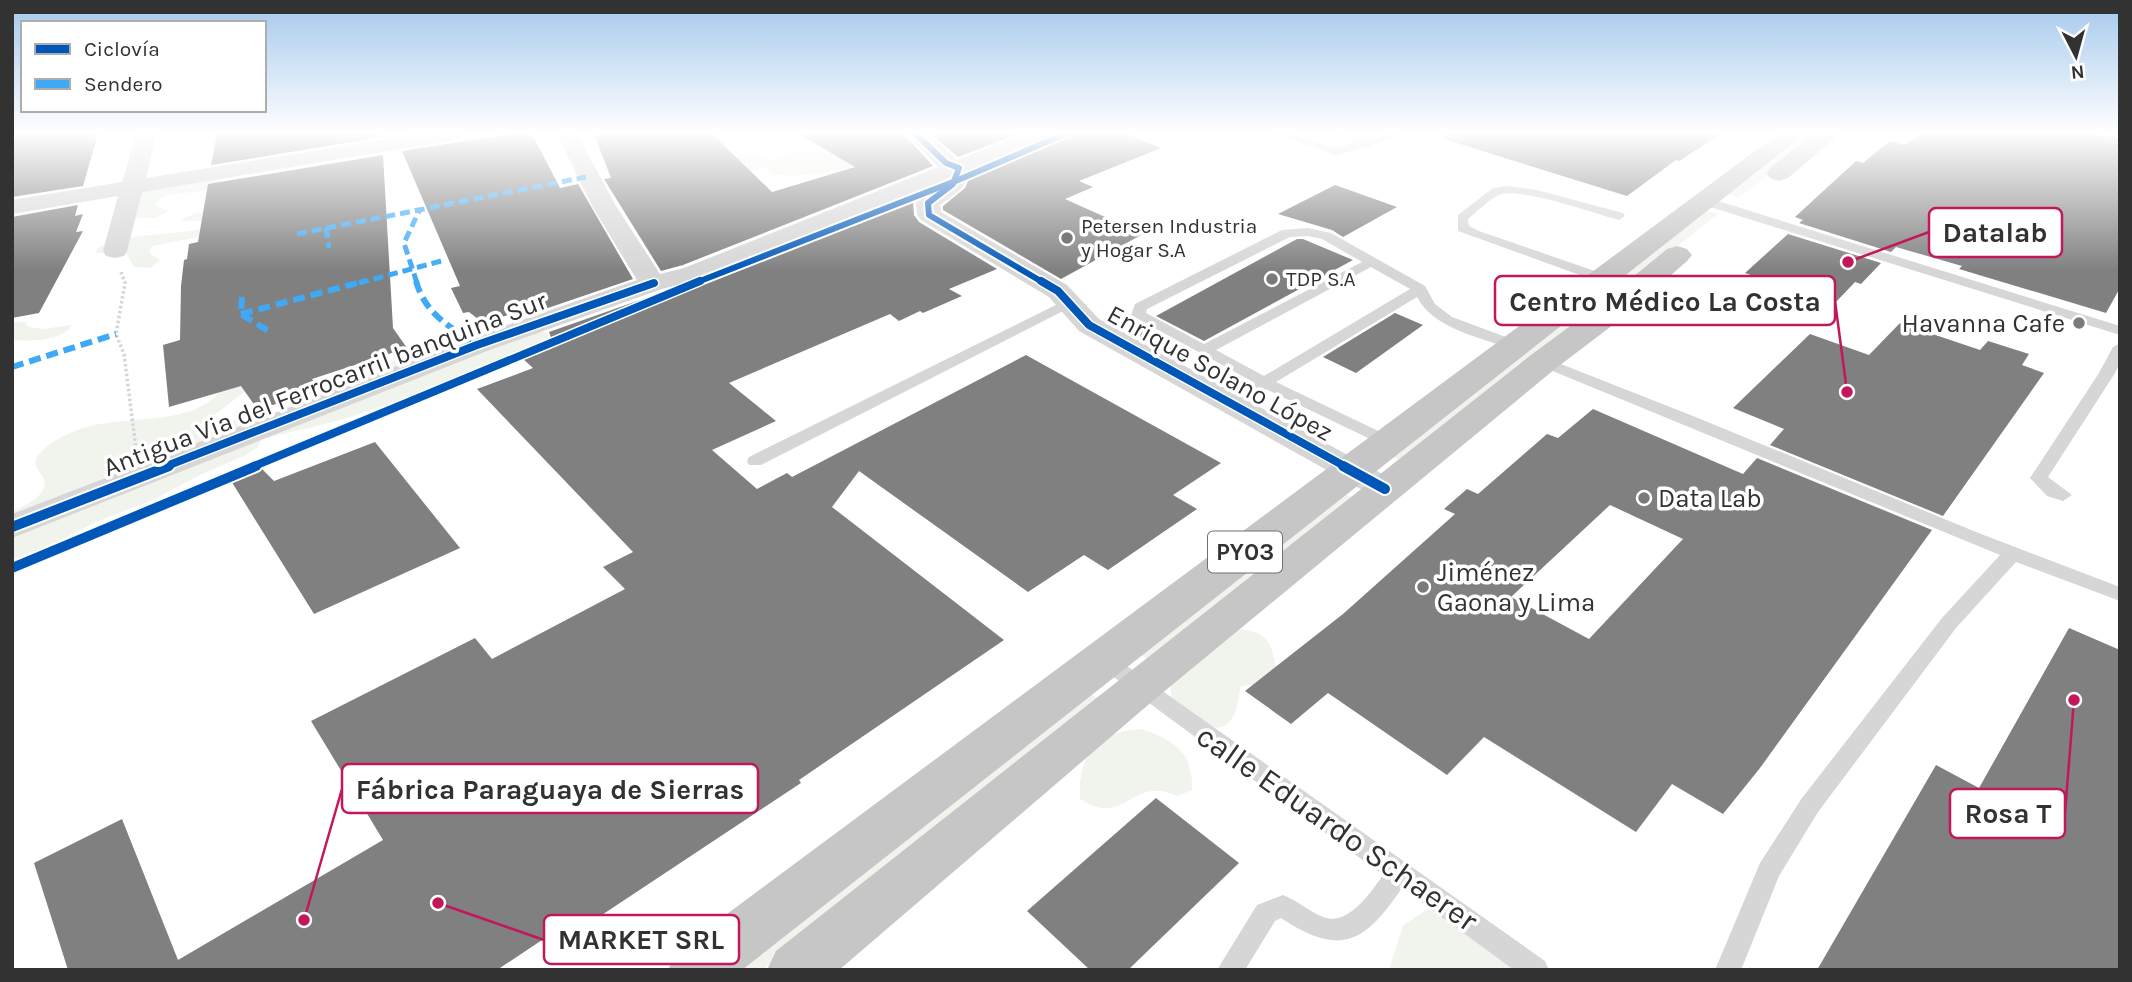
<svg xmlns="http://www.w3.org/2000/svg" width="2132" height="982" font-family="Karla,sans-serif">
<rect width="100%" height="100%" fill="#fff"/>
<g fill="#f0f4ed">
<path d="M1807,134H1820L1739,198L1729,194Z"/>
<path d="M798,151L844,153L856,165C841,173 789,178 772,174L766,167C747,175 739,170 722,161L746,153H755L765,159H780Z"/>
<path d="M221,179C207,197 179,189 159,199L156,206L168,211L155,218L132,217L134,191Z"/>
<path d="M1707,211L1718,214L1407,461L1396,459L1394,454Z"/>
<path d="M219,212L205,236L152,246L149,253L160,260L150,268L134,267L127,254L96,253L97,248C132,231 168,237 204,228L205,221H181V219L196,213Z"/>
<path d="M12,322H25L28,327L43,329L72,325C61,342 31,341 12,340Z"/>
<path d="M539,331L548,333L549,339C528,355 505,360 481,369C429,388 378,411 325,424C304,430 283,433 262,439L258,447L246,455L200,475L153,500L96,522L12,565V512C24,506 48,496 44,480C43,475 38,471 36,466C32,452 58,439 68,434C114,411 181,430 217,395L219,376L248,389L212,417C258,430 305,399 344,379C360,370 378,366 395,360C411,353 421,340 439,342L450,357Z"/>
<path d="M1346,495L1353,497L1149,661L1140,654Z"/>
<path d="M1235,629C1266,630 1273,642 1276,672L1270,683L1241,686C1238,697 1238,709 1232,719C1220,737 1191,725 1179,711C1170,701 1169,687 1172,675Z"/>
<path d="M1090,694L1097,698L1098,705L763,970H731Z"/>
<path d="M1141,729C1175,740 1193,753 1192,790L1178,796C1173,795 1166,791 1161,791C1128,787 1121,825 1080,799C1077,756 1098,731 1141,729Z"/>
<path d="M1429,908L1508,954L1511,970H1389L1403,926Z"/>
</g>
<g fill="#808080" fill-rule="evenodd">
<path d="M12,134H98L83,186L12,197Z"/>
<path d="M217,134H381L382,137L211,165Z"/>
<path d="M510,134H532L560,188L578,184L633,279L542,310L540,305L483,323L469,312L463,313L451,288L460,286L402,151Z"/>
<path d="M594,134H712L772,192L855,167L799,134H904L933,166L683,265L661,271L604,179L611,178Z"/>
<path d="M931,134H1018L958,157Z"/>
<path d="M1054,134H1126L1161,148L1079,181L1093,187L1065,199L1143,234L1061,279L943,210V206L965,188L972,172L1049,140Z"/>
<path d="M1445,134H1721L1679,161L1676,160L1627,196L1444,139Z"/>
<path d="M1921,134H2096L2120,139V288L2106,313L1959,269L1962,266L1896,247L1891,252L1799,223L1803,220L1795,217L1856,161L1863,163L1890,141L1904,145Z"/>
<path d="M383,155L393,328L407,348L312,379L320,389L258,410L241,386L169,407L163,345L180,340L181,286L184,260L187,259L189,244L198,242L208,184Z"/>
<path d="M1335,185L1397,207L1343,237L1332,230L1278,214Z"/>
<path d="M928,190L913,203L914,215L919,222L997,269L949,289L962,296L923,313L920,311L899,321L890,314L729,383L776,421L712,450L757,489L787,473L792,477L1026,355L1221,463L1173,495L1197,509L1108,570L1084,555L1028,592L859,471L832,507L1004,640L799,780L801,783L552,948L545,938L497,970H68L34,863L122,819L178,960L383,840L311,721L475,638L492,659L625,589L603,567L633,552L477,389L533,368L522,358L554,346L549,332L663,292L702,281Z"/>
<path d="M78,205L75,216L83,214L76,232L83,231L39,313L12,318V217Z"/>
<path d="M1788,234L1881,263L1861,284L1855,282L1835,303L1745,273Z"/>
<path d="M1297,239H1303L1353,260L1204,341L1156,316Z"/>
<path d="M1395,313L1423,325L1356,373L1323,357Z"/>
<path d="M1900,323L1980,350L1988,341L2029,354L2022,365L2044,373L1943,516L1770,445L1784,429L1733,408L1810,334L1869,355Z"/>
<path d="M1141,324L1192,351L1181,357L1129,331Z"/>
<path d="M1593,409L1743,474L1757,458L1932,530L1760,768L1723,814L1672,784L1636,832L1484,737L1447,775L1328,693L1291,724L1245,691L1343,614L1455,514L1444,509L1467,489L1478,494L1547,434L1558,438ZM1610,505L1683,539L1589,639L1511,597Z"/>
<path d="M375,442L460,548L314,614L228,476L257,464L274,481Z"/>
<path d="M2069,628L2120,650V970H1817L1936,765L1979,788Z"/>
<path d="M1156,798L1239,863L1128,970H1090L1027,911Z"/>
</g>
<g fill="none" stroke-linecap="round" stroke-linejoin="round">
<path stroke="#d5d5d5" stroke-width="3.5" stroke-dasharray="2.5 2.5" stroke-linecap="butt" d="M121,272L125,283L116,334L124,354L136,449"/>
<g fill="#d6d6d6" fill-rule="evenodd">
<path d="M1273,134H1289L1336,148L1353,143L1334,134C1345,134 1353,138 1363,139C1373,140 1386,133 1399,134L1371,146L1336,155Z"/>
<path d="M1506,186L1537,190L1623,213L1625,216L1619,220C1596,214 1518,186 1499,195C1488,200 1478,211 1468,219L1469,226L1479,231L1609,276V282H1599L1458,231V215L1493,188Z"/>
<path d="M1705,197L2120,326V335L1701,204V198Z"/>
<path d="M1308,228L1331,233L1425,286L1435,304L1452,317L1522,343L1524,346L1522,349H1512C1479,337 1434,329 1417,297L1276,382L1395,439L1397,443L1395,447L1389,448L1266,389L1247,411H1235L1233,408L1255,383L1131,315L1135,304L1282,230ZM1308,236L1322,239L1362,262L1204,344L1146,313L1147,309L1290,237ZM1371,267L1410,289L1264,376L1216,350Z"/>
<path d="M1068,299L1073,300V306L761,465H749L747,461L749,457Z"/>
<path d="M2120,343V363L2115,373L2048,477L2072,495L2063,501L2047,496L2030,478L2099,373L2113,347Z"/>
<path d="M1543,357L1693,416L1981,534L2120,587V601L2016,562L1956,628L1818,812L1779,876L1741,970H1715L1760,863L1802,798L1942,618L2000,555L1538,365L1535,362L1538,359Z"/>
<path d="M1103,651L1110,654L1545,961L1549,970H1514L1402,888C1364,944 1340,957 1281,918L1275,921L1245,970H1217L1257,905L1283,895C1297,900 1308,911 1323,917C1348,927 1371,892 1383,875L1096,664L1093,659L1096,654Z"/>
</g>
<g fill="#d6d6d6" fill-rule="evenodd">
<path d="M136,134H156L146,178L418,134H464L461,138L454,140L142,192L127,251L124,256L115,258L106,256L103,251L118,196L12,214V200L122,182Z"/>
<path d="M557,134H577L616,206L660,274L684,268L938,167L906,134H928L957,160L1024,134H1051L1048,138L970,170C968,187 953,196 940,205L941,212L1067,285L1099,319L1397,482L1402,489L1397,496L1385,499L1373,496L1079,331L1049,297L921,220L917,215L916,203L943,181L701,279L662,289L487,351L12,538V514L467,339L637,280L592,206Z"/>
</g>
<g fill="#c6c6c6" fill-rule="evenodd">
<path d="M1778,134H1805L742,970H668L677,951Z"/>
<path d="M1813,134H1840L1788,178L1779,181L1770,178L1766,173L1770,168Z"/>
<path d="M1677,246L1687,249L1692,255L1687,261L1622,318L1555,369L1155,699L839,970H767L776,951L1531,355L1600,304L1667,249Z"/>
</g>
<g stroke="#3fa9f5" stroke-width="5" stroke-dasharray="10 5" stroke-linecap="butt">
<path d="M326,228L329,248"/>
<path d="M297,234L586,177"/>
<path d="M359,283L445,260"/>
<path d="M417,283L404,243L420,209"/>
</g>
<g stroke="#3fa9f5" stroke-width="6" stroke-dasharray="12 6" stroke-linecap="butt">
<path d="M416,281C425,314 450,327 477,345"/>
<path d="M242,297L241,314L270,332"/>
<path d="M241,314L365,281"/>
<path d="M12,367L116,334"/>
</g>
<g stroke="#fff" stroke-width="10">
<g id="cycleway-far2">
<path d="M916,134L946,163L959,168L953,184L928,203L929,215L1044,283"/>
<path d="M695,283L958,180L1065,134"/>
</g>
</g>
<g stroke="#fff" stroke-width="11">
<g id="cycleway-far1">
<path d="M1041,281L1058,291L1089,325L1346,467"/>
<path d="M164,467L477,345L654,283"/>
<path d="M252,467L700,281"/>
</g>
</g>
<g stroke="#fff" stroke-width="14">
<g id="cycleway">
<path d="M1343,466L1385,489"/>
<path d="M12,527L169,466"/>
<path d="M12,568L256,466"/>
</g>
</g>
<use href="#cycleway-far2" stroke="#0057b8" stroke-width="6"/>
<use href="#cycleway-far1" stroke="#0057b8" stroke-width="8"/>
<use href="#cycleway" stroke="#0057b8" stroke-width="10"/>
</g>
<linearGradient id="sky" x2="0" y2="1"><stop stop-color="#a4c8ec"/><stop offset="0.49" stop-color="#fff"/><stop offset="1" stop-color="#fff" stop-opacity="0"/></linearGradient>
<rect width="2132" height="271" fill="url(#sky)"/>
<g fill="#7a7a7a" stroke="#fff" stroke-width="2.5">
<circle cx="1067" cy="238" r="7"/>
<circle cx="1272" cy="279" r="7"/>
<circle cx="2079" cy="323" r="7"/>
<circle cx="1644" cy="498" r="7"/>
<circle cx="1423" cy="587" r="7"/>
</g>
<g text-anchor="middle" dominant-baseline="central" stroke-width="7" stroke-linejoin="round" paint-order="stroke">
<g font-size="21" fill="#323232" stroke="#fff" text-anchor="start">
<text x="1081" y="226">Petersen Industria<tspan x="1081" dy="24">y Hogar S.A</tspan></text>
<text x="1286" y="279">TDP S.A</text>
</g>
<rect fill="#fff" stroke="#707070" stroke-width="2" x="1208" y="531.5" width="74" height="41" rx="5"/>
<g font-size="24" font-weight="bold" fill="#323232">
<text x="1245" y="552">PY03</text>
</g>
<g font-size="26" fill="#323232" stroke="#fff" text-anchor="start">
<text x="2065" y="323" text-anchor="end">Havanna Cafe</text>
<text x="1658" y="498">Data Lab</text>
<text x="1437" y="572">Jiménez<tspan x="1437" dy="30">Gaona y Lima</tspan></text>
</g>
<g font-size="26" fill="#323232" stroke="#fff">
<text transform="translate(1220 373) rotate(29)">Enrique Solano López</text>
<text transform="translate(325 384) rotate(-21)">Antigua Via del Ferrocarril banquina Sur</text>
</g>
<g font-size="32" fill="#323232" stroke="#fff">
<text transform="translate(1337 828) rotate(35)">calle Eduardo Schaerer</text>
</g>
</g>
<path fill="none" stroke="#c2185b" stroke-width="2.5" d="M1848 262L1929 232M1847 392L1835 301M304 920L342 789M2074 700L2065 813M438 903L544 940"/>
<g fill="#c2185b" stroke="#fff" stroke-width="2.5">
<circle cx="1848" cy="262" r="7"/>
<circle cx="1847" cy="392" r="7"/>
<circle cx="304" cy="920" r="7"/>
<circle cx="2074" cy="700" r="7"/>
<circle cx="438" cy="903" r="7"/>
</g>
<g fill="#fff" stroke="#c2185b" stroke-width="2.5">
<rect x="1929" y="208" width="133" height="49" rx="7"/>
<rect x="1495" y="276" width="340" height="49" rx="7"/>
<rect x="342" y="764" width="416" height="49" rx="7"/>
<rect x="1950" y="789" width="115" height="49" rx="7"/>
<rect x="544" y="915" width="195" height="49" rx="7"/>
</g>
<g font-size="28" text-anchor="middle" font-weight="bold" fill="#323232">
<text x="1995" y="242">Datalab</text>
<text x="1665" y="311">Centro Médico La Costa</text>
<text x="550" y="799">Fábrica Paraguaya de Sierras</text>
<text x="2008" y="823">Rosa T</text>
<text x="641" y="949">MARKET SRL</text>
</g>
<rect width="2132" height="982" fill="none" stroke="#323232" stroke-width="28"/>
<rect x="21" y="21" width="245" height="91" fill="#ffffff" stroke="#adadad" stroke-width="2"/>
<rect x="35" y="44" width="35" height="10" fill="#0057b8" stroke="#adadad" stroke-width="2"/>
<text x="84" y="56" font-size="21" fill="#323232">Ciclovía</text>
<rect x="35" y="79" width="35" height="10" fill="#3fa9f5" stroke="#adadad" stroke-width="2"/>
<text x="84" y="91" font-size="21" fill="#323232">Sendero</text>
<g transform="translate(2076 56) rotate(174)" stroke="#ffffff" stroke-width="5" paint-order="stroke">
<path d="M0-5L12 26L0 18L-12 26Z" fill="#323232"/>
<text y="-10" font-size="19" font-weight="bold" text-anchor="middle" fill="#323232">N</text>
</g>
</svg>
